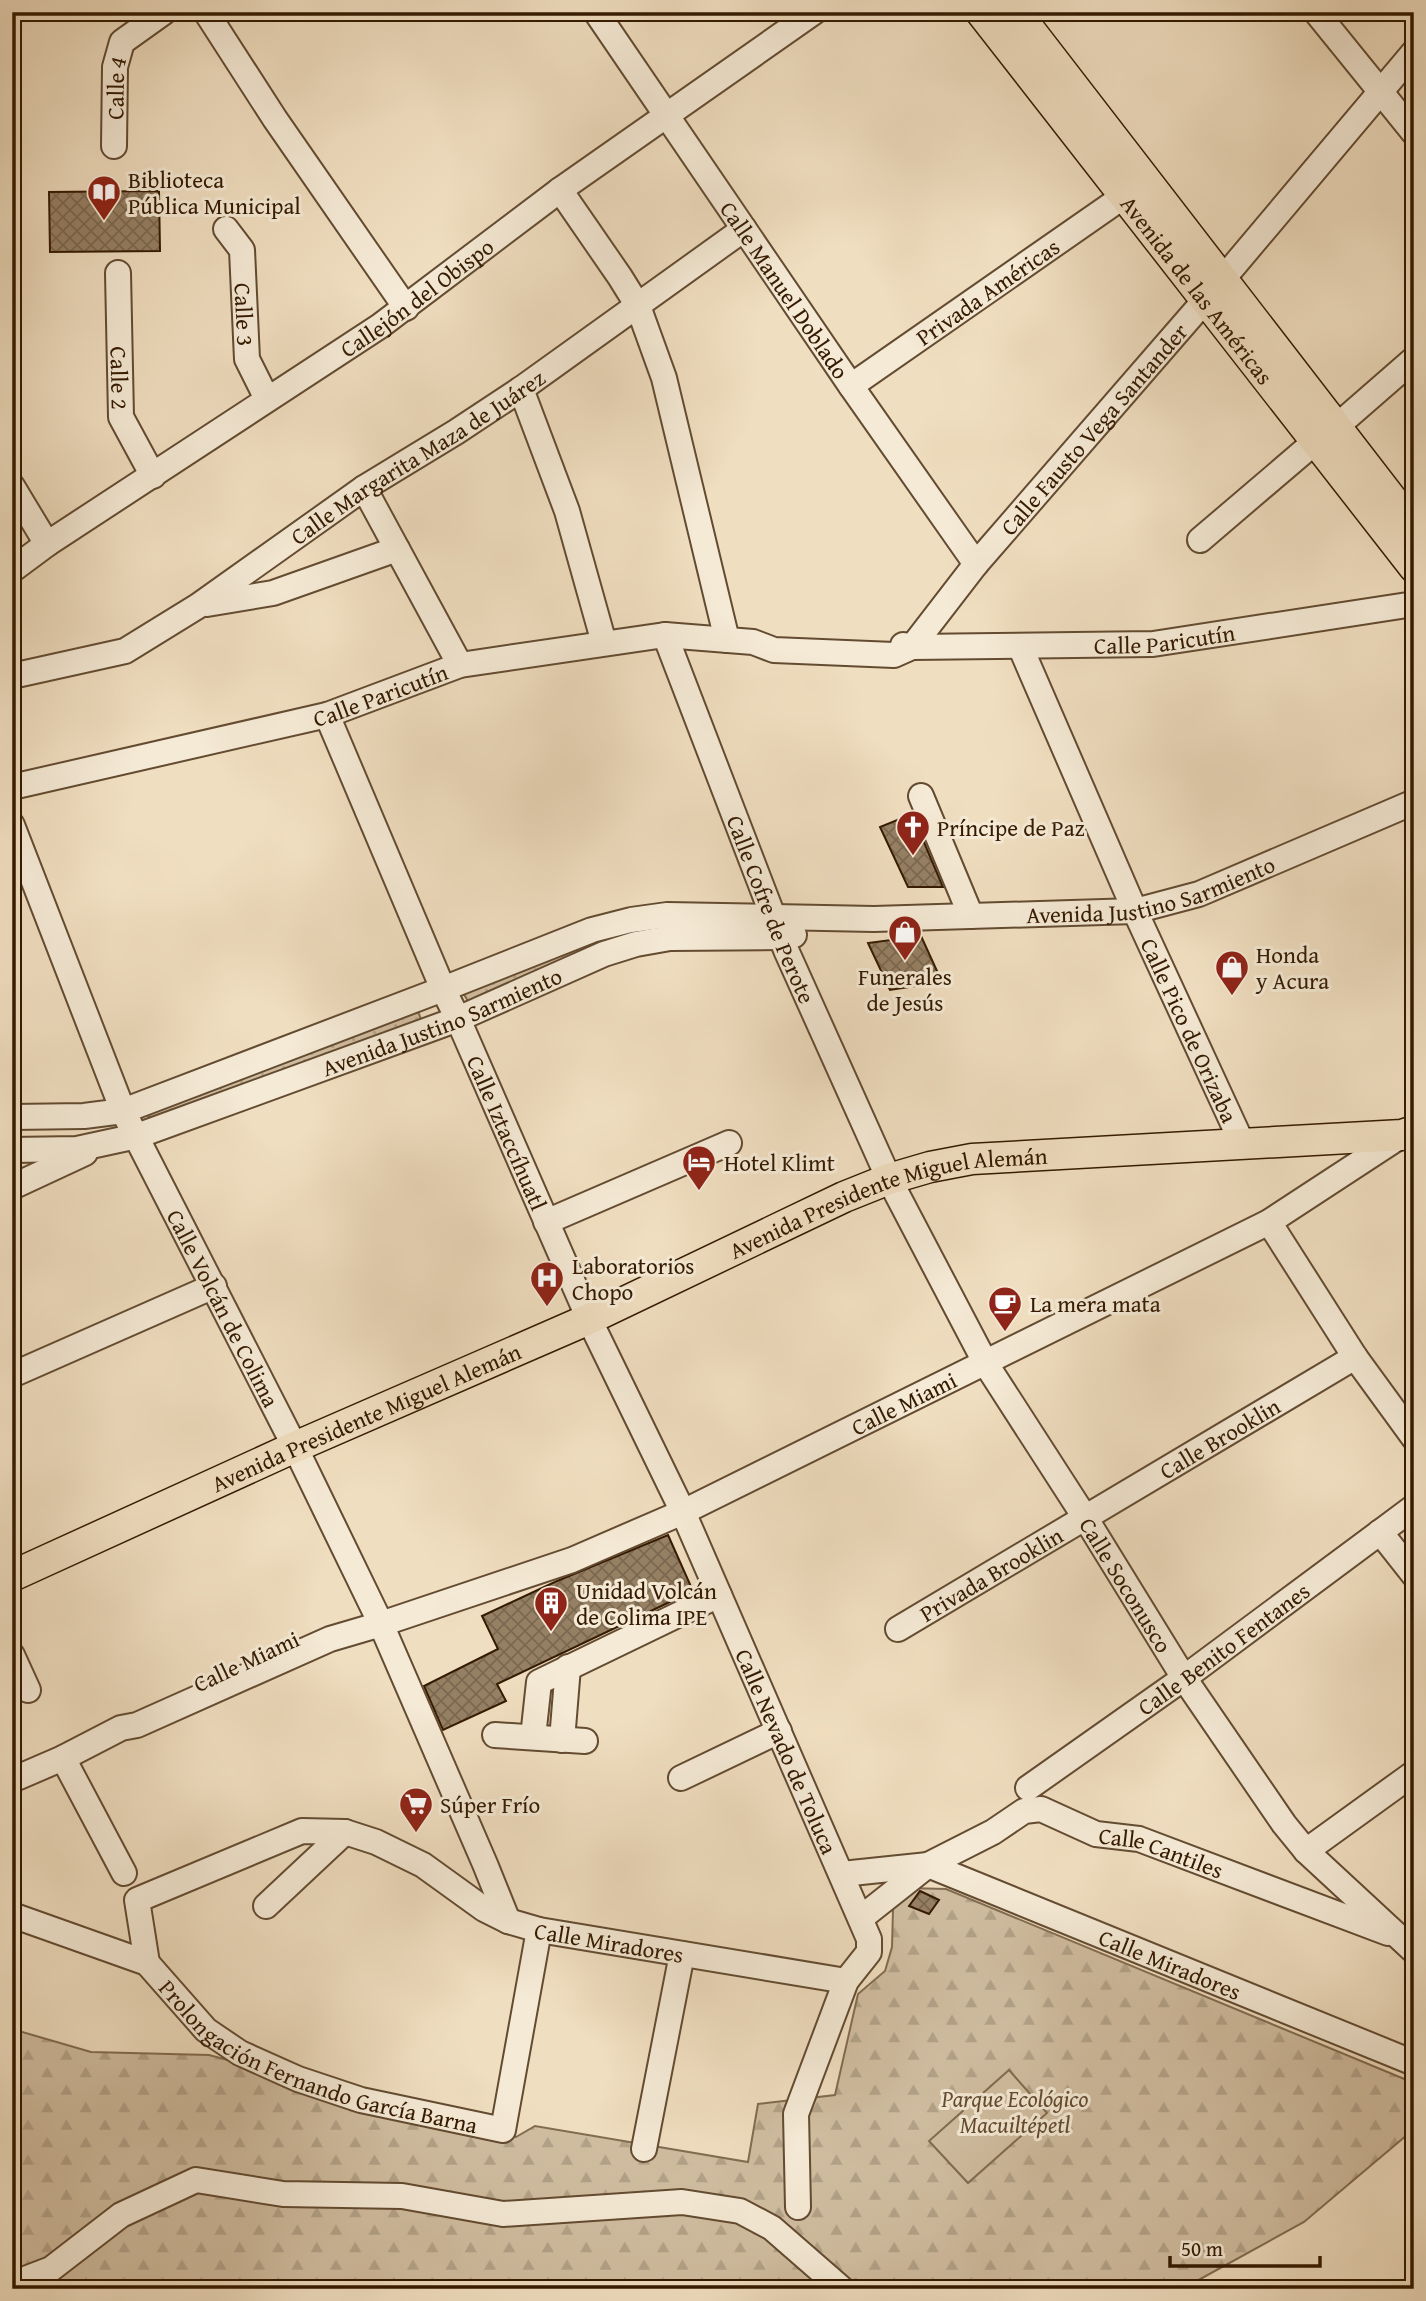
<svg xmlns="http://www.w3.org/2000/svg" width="1426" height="2301" font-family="'Gentium Book Plus',serif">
<defs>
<pattern id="grass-dots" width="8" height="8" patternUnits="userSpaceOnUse" patternTransform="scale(1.75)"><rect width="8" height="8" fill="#d0bda0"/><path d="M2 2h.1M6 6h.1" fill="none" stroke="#b3a288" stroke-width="1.8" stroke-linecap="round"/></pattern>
<pattern id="forest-firs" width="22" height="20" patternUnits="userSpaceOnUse" patternTransform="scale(1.75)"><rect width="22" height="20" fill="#d0bda0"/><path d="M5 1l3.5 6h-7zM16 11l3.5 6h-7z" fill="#b3a288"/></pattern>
<pattern id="building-cross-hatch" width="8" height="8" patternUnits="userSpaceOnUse" patternTransform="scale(1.75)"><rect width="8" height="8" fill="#968064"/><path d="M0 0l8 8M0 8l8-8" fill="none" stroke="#7b6850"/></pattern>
</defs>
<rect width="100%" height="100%" fill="#f0dec0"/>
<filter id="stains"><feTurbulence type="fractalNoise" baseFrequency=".00286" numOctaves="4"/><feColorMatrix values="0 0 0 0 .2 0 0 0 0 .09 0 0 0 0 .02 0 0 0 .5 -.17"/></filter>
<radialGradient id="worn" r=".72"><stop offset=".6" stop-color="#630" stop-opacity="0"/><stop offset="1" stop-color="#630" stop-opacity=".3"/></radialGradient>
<g fill="url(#grass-dots)" stroke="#826c50" stroke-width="2">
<path d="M683,930L468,1001L463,993L594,933Z"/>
<path d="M417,1009L421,1019L153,1124L146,1112Z"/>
</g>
<path fill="url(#forest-firs)" stroke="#826c50" stroke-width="2" d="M908,1888L946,1889L1414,2083V2129L1304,2222L1193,2283L1191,2289H12V2029L91,2052L209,2055L516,2137L535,2126L748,2162L758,2104L835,2095L858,1994L885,1971L892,1947L893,1909Z"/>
<path fill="#d0bda0" stroke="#826c50" stroke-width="2" d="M1009,2070L1047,2113L968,2183L929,2141Z"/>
<g fill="url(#building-cross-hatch)" stroke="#341a01" stroke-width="2">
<path d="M159,191L160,251L50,252L49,192Z"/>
<path d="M912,814L943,887H908L880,827Z"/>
<path d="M921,936L942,982L890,990L868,943Z"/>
<path d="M668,1535L693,1591L497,1684L506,1701L443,1730L424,1686L498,1649L482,1616L557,1581Z"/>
<path d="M920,1891L939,1900L929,1914L909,1906Z"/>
</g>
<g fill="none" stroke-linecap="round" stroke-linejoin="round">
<g stroke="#634b31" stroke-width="28">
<g id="minor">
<path d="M206,12L275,119L406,308"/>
<path id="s1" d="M596,12L851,386L976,564"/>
<path d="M1316,12L1414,133"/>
<path id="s2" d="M114,146L115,67L122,42L164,12"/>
<path d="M560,190L620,277L638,306L664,378L727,640"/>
<path id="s3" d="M226,229L242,250L247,359L267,399"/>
<path id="s4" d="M118,273L121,417L153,476"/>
<path id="s5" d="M851,386L1124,196"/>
<path d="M521,389L567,511L604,643"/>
<path d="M12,486L47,544"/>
<path d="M364,488L460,665"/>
<path d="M1200,540L1316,441L1336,427L1414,359"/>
<path id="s6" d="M12,570L47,544L380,326L560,190L814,12"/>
<path d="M207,604L273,593L397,549"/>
<path id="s7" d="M665,635L786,950L889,1179L986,1364L1086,1519L1184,1678L1284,1824L1306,1851L1414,1951"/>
<path id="s8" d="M903,645L912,647L1153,644L1414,604"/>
<path id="s9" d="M1020,646L1135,911L1242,1143"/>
<path id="s10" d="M912,647L976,564L1206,299L1414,52"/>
<path id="s11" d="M12,676L125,651L198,606L364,488L456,432L521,389L744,229"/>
<path id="s12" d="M327,715L443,989L458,1019L589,1319L683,1512L869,1939V1952L846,1981L796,2114L798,2207"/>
<path id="s13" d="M12,787L327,715L460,665L665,635L753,642L774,650L894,655L912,647"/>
<path d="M921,796L971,916"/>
<path id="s14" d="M12,825L123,1111L295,1447L381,1624L485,1864L508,1921"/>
<path id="s15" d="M12,1117L84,1116L123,1111L443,989L592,930L631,920L667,915L874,919L1135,911L1199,894L1414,802"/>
<path id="s16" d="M12,1150L77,1149L137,1136L458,1019L604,954L636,944L670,938L780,937L794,935"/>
<path d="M12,1187L85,1153"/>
<path d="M546,1222L729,1143"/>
<path d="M1269,1222L1355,1357L1414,1438"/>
<path d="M12,1375L214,1286"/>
<path d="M1380,1532L1414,1575"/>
<path id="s17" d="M898,1629L1355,1357"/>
<path d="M12,1655L28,1690"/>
<path d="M495,1735L585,1741"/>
<path d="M533,1737L539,1682L719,1595"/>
<path d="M562,1740L568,1667"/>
<path d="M63,1758L124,1873"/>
<path d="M681,1778L779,1731"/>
<path id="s18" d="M12,1780L63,1758L121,1728L137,1725L330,1639L381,1624L572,1560L683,1512L1269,1222L1402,1135"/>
<path id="s19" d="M1028,1788L1184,1678L1414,1507"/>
<path d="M1306,1851L1414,1773"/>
<path id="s20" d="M842,1874L928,1865L1414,2063"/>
<path d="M266,1906L345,1832"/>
<path id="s21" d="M12,1915L147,1963L206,2030L240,2053L298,2079L361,2100L503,2130L539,1930"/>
<path id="s22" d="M861,1918L928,1865L993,1832L1024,1811L1041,1809L1096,1834L1139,1839L1388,1933"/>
<path id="s23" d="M147,1963L137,1900L302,1831L345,1832L376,1842L423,1865L484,1909L508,1921L539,1930L846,1981"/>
<path d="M644,2149L682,1954"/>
<path d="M12,2284L51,2269L121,2215L196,2180L283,2194L402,2196L503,2214L682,2202L740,2211L772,2228L842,2289"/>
</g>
</g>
<g stroke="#341a01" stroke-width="33">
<g id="major">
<path id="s24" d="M981,12L1414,567"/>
<path d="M1016,12L1414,528"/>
<path id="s25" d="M12,1576L295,1447L589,1319L844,1197L889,1179L930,1167L972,1159L1402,1135L1414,1131"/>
</g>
</g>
<use href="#minor" stroke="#f5ead6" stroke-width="24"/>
<use href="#major" stroke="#f0dec0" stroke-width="30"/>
</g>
<defs>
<g id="library-pin" transform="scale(1.75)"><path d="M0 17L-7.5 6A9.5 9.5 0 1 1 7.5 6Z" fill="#8f2418" stroke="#f5ead6"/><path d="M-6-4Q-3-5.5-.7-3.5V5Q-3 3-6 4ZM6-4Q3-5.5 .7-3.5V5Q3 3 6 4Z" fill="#fff"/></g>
<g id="church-pin" transform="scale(1.75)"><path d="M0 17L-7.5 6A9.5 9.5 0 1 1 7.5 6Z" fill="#8f2418" stroke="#f5ead6"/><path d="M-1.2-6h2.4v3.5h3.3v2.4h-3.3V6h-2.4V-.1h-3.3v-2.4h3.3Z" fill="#fff"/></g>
<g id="shop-pin" transform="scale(1.75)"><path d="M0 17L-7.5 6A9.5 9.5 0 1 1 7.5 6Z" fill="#8f2418" stroke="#f5ead6"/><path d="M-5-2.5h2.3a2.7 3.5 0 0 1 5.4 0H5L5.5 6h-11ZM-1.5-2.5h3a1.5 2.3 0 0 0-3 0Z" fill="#fff"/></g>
<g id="hotel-pin" transform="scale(1.75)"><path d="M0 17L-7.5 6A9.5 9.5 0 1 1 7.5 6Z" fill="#8f2418" stroke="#f5ead6"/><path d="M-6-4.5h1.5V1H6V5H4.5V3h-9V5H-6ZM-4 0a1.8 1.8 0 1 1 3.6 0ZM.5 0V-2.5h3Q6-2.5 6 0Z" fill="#fff"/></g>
<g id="hospital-pin" transform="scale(1.75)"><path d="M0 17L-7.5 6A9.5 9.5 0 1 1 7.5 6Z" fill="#8f2418" stroke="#f5ead6"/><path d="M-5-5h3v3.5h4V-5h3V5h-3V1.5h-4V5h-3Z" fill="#fff"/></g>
<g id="cafe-pin" transform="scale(1.75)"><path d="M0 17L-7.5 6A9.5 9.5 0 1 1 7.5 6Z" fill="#8f2418" stroke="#f5ead6"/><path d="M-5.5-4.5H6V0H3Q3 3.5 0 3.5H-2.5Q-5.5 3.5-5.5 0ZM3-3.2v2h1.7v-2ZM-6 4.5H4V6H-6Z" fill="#fff"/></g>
<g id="building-pin" transform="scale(1.75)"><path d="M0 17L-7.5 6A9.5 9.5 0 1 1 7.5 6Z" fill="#8f2418" stroke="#f5ead6"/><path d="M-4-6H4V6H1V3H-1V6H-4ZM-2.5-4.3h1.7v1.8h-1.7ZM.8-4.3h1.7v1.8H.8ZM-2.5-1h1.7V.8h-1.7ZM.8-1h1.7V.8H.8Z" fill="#fff"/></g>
<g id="supermarket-pin" transform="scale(1.75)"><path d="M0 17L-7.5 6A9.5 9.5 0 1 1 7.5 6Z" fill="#8f2418" stroke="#f5ead6"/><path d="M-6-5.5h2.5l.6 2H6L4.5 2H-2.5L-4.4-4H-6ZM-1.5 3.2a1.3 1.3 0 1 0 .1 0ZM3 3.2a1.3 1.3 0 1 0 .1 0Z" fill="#fff"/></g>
</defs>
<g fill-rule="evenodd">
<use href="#library-pin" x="104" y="192"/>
<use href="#church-pin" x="913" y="827"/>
<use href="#shop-pin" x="905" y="932"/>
<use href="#shop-pin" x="1232" y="967"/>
<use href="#hotel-pin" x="699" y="1162"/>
<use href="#hospital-pin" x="547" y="1278"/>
<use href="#cafe-pin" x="1005" y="1303"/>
<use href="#building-pin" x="551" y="1603"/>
<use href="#supermarket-pin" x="416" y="1804"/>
</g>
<g text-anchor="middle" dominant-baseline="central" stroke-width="6" stroke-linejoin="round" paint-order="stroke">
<g font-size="23" fill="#341a01" stroke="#f5ead6">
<text stroke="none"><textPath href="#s2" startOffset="58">Calle 4</textPath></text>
<text stroke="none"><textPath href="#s1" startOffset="336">Calle Manuel Doblado</textPath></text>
<text stroke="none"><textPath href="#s24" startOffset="352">Avenida de las Américas</textPath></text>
<text stroke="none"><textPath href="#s5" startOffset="166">Privada Américas</textPath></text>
<text stroke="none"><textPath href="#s6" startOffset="488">Callejón del Obispo</textPath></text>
<text stroke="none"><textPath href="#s3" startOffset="91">Calle 3</textPath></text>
<text stroke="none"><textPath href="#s4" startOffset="105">Calle 2</textPath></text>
<text stroke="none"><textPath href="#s10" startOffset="284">Calle Fausto Vega Santander</textPath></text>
<text stroke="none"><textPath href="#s11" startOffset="467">Calle Margarita Maza de Juárez</textPath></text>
<text stroke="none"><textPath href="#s8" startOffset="262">Calle Paricutín</textPath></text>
<text stroke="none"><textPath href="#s13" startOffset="380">Calle Paricutín</textPath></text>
<text stroke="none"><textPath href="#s15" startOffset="1178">Avenida Justino Sarmiento</textPath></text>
<text stroke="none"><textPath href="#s7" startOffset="294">Calle Cofre de Perote</textPath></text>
<text stroke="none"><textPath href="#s16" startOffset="452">Avenida Justino Sarmiento</textPath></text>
<text stroke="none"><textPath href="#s9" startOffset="420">Calle Pico de Orizaba</textPath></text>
<text stroke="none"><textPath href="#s12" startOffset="455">Calle Iztaccíhuatl</textPath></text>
<text stroke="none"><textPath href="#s25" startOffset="956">Avenida Presidente Miguel Alemán</textPath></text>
<text stroke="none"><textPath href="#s14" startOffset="528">Calle Volcán de Colima</textPath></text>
<text stroke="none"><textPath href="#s18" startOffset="970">Calle Miami</textPath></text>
<text stroke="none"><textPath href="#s25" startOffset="388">Avenida Presidente Miguel Alemán</textPath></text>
<text stroke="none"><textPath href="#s17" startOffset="374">Calle Brooklin</textPath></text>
<text stroke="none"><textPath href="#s17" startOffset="108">Privada Brooklin</textPath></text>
<text stroke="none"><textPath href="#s7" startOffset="1059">Calle Soconusco</textPath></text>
<text stroke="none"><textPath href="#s19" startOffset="240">Calle Benito Fentanes</textPath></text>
<text transform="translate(246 1661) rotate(-25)">Calle Miami</text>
<text stroke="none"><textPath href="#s12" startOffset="1134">Calle Nevado de Toluca</textPath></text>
<text stroke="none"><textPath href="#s22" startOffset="341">Calle Cantiles</textPath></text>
<text stroke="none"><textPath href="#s23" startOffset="576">Calle Miradores</textPath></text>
<text stroke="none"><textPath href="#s20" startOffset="348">Calle Miradores</textPath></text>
<text stroke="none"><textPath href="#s21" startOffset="346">Prolongación Fernando García Barna</textPath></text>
</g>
<g font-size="23" fill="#341a01" stroke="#f5ead6" text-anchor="start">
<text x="128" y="179">Biblioteca<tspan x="128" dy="26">Pública Municipal</tspan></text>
<text x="937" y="827">Príncipe de Paz</text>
<text x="1256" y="954">Honda<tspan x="1256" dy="26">y Acura</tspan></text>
<text x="905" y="976" text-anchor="middle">Funerales<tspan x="905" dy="26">de Jesús</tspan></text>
<text x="724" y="1162">Hotel Klimt</text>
<text x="572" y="1265">Laboratorios<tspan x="572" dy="26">Chopo</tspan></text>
<text x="1030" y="1303">La mera mata</text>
<text x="576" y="1590">Unidad Volcán<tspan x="576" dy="26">de Colima IPE</tspan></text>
<text x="440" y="1804">Súper Frío</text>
</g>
<g font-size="23" font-style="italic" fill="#634b31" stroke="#f5ead6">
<text x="1015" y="2098">Parque Ecológico<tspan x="1015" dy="26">Macuiltépetl</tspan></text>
</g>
</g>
<rect width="1426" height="2301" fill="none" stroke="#f0dec0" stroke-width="42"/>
<rect x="14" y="14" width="1398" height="2273" fill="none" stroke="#341a01" stroke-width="3.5"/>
<rect x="21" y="21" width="1384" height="2259" fill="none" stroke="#341a01" stroke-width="2"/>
<path d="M1170 2256v10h150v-10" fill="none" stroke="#341a01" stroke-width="3.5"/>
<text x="1181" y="2256" font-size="21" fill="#341a01" stroke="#f5ead6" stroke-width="5" paint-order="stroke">50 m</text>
<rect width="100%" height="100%" filter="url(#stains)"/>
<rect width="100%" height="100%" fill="url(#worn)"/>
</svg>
